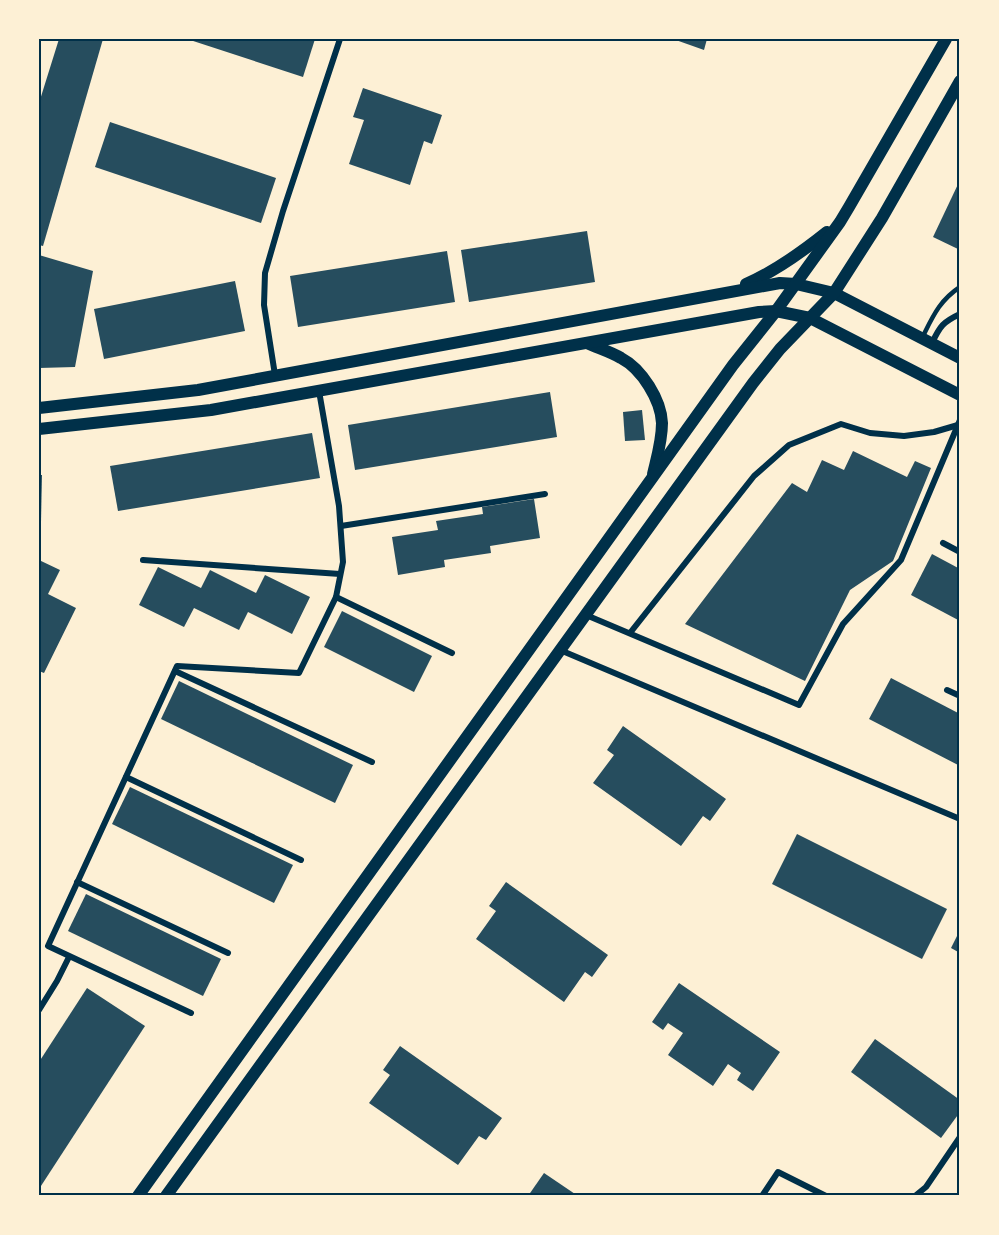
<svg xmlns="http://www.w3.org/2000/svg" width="999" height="1235" font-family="'Alegreya Sans',sans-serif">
<rect width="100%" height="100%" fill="#fdf0d5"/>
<g fill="#264d5e">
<path d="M59,39H103L43,246L39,245V103Z"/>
<path d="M187,39H315L303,77Z"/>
<path d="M673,39H707L704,50Z"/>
<path d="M363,88L442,115L432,144L424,141L410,185L349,164L364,120L353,117Z"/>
<path d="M110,122L276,178L261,223L95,167Z"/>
<path d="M960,180V250L933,237Z"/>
<path d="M587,231L595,282L469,302L461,250Z"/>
<path d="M447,251L455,302L298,327L290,276Z"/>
<path d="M39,255L93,271L75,367L39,368Z"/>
<path d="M235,281L245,331L104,359L94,309Z"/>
<path d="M550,392L557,437L355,470L348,425Z"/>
<path d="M642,410L645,440L625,441L623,412Z"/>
<path d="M312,433L320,478L118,511L110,466Z"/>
<path d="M853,451L907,477L915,461L931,468L893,561L850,590L805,681L685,624L792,483L807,492L822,460L844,470Z"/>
<path d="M39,475H42L41,522H39Z"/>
<path d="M534,499L540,538L490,546L491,553L444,560L445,567L398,575L392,537L438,530L436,521L483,514L482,507Z"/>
<path d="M932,554L960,569V621L911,595Z"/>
<path d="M39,560L60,570L48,594L76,608L44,673L39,671Z"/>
<path d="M158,567L201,588L210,570L256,593L265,575L310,597L292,634L248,612L239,630L194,608L184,627L139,605Z"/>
<path d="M342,611L432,656L414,692L324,647Z"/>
<path d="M891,678L960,714V766L869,719Z"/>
<path d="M179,681L353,765L335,803L161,719Z"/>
<path d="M623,726L726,799L710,821L703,816L681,846L593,783L614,755L607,750Z"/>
<path d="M130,787L293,865L274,903L112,824Z"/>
<path d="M797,834L947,909L922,959L772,884Z"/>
<path d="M506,882L608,955L592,977L585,972L564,1002L476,939L496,911L489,906Z"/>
<path d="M86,894L221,959L203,996L68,931Z"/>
<path d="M960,930V953L951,948Z"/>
<path d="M679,983L780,1052L753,1091L737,1080L741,1073L728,1064L713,1086L668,1055L683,1033L668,1023L663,1030L652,1022Z"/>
<path d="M87,988L145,1026L39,1189V1062Z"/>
<path d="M875,1039L960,1100V1112L941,1138L851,1072Z"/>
<path d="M400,1046L502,1118L486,1140L479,1136L458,1165L369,1103L390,1075L383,1070Z"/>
<path d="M544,1173L578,1196H528Z"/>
</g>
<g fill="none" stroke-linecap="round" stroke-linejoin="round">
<path stroke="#003049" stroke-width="4.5" d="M923,336C933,316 940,300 960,287"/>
<g stroke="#003049" stroke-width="6">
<path d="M932,343C940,326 943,322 960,314"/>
<path d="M275,375L264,305L265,273L283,211L340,39"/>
<path d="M341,526L545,494"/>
<path d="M943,543L960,552"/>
<path d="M143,560L340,574"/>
<path d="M336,597L452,653"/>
<path d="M586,615L799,705L843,624L901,560L960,420"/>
<path d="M630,633L754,476L789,445L841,424L870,433L904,436L934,432L958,425"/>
<path d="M560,650L960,819"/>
<path d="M175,671L372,762"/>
<path d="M947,690L960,696"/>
<path d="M126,777L301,860"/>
<path d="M77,882L228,953"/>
<path d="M39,1010L57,981L69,957"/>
<path d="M191,1013L48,946L177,666L299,673L336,597L343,562L339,506L319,391"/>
<path d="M762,1196L778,1172L826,1196"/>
<path d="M915,1196L926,1187L960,1137"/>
</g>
<g stroke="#003049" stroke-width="12">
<path d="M746,284C776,271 802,252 827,232"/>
<path d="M587,343C598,348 611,352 621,358C642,369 661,400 662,423C662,441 657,457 653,474"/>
<path d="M39,408L198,390L780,283L796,284L834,293L960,358"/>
<path d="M39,429L211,410L759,312L776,311L810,318L960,395"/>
<path d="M138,1196L733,365L776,311L840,222L849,207L946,39"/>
<path d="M166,1196L753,383L780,349L834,293L882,218L960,81"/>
</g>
</g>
<rect width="999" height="1235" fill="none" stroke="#fdf0d5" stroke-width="81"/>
<rect x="40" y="40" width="918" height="1154" fill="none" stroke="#003049" stroke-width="2"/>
</svg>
